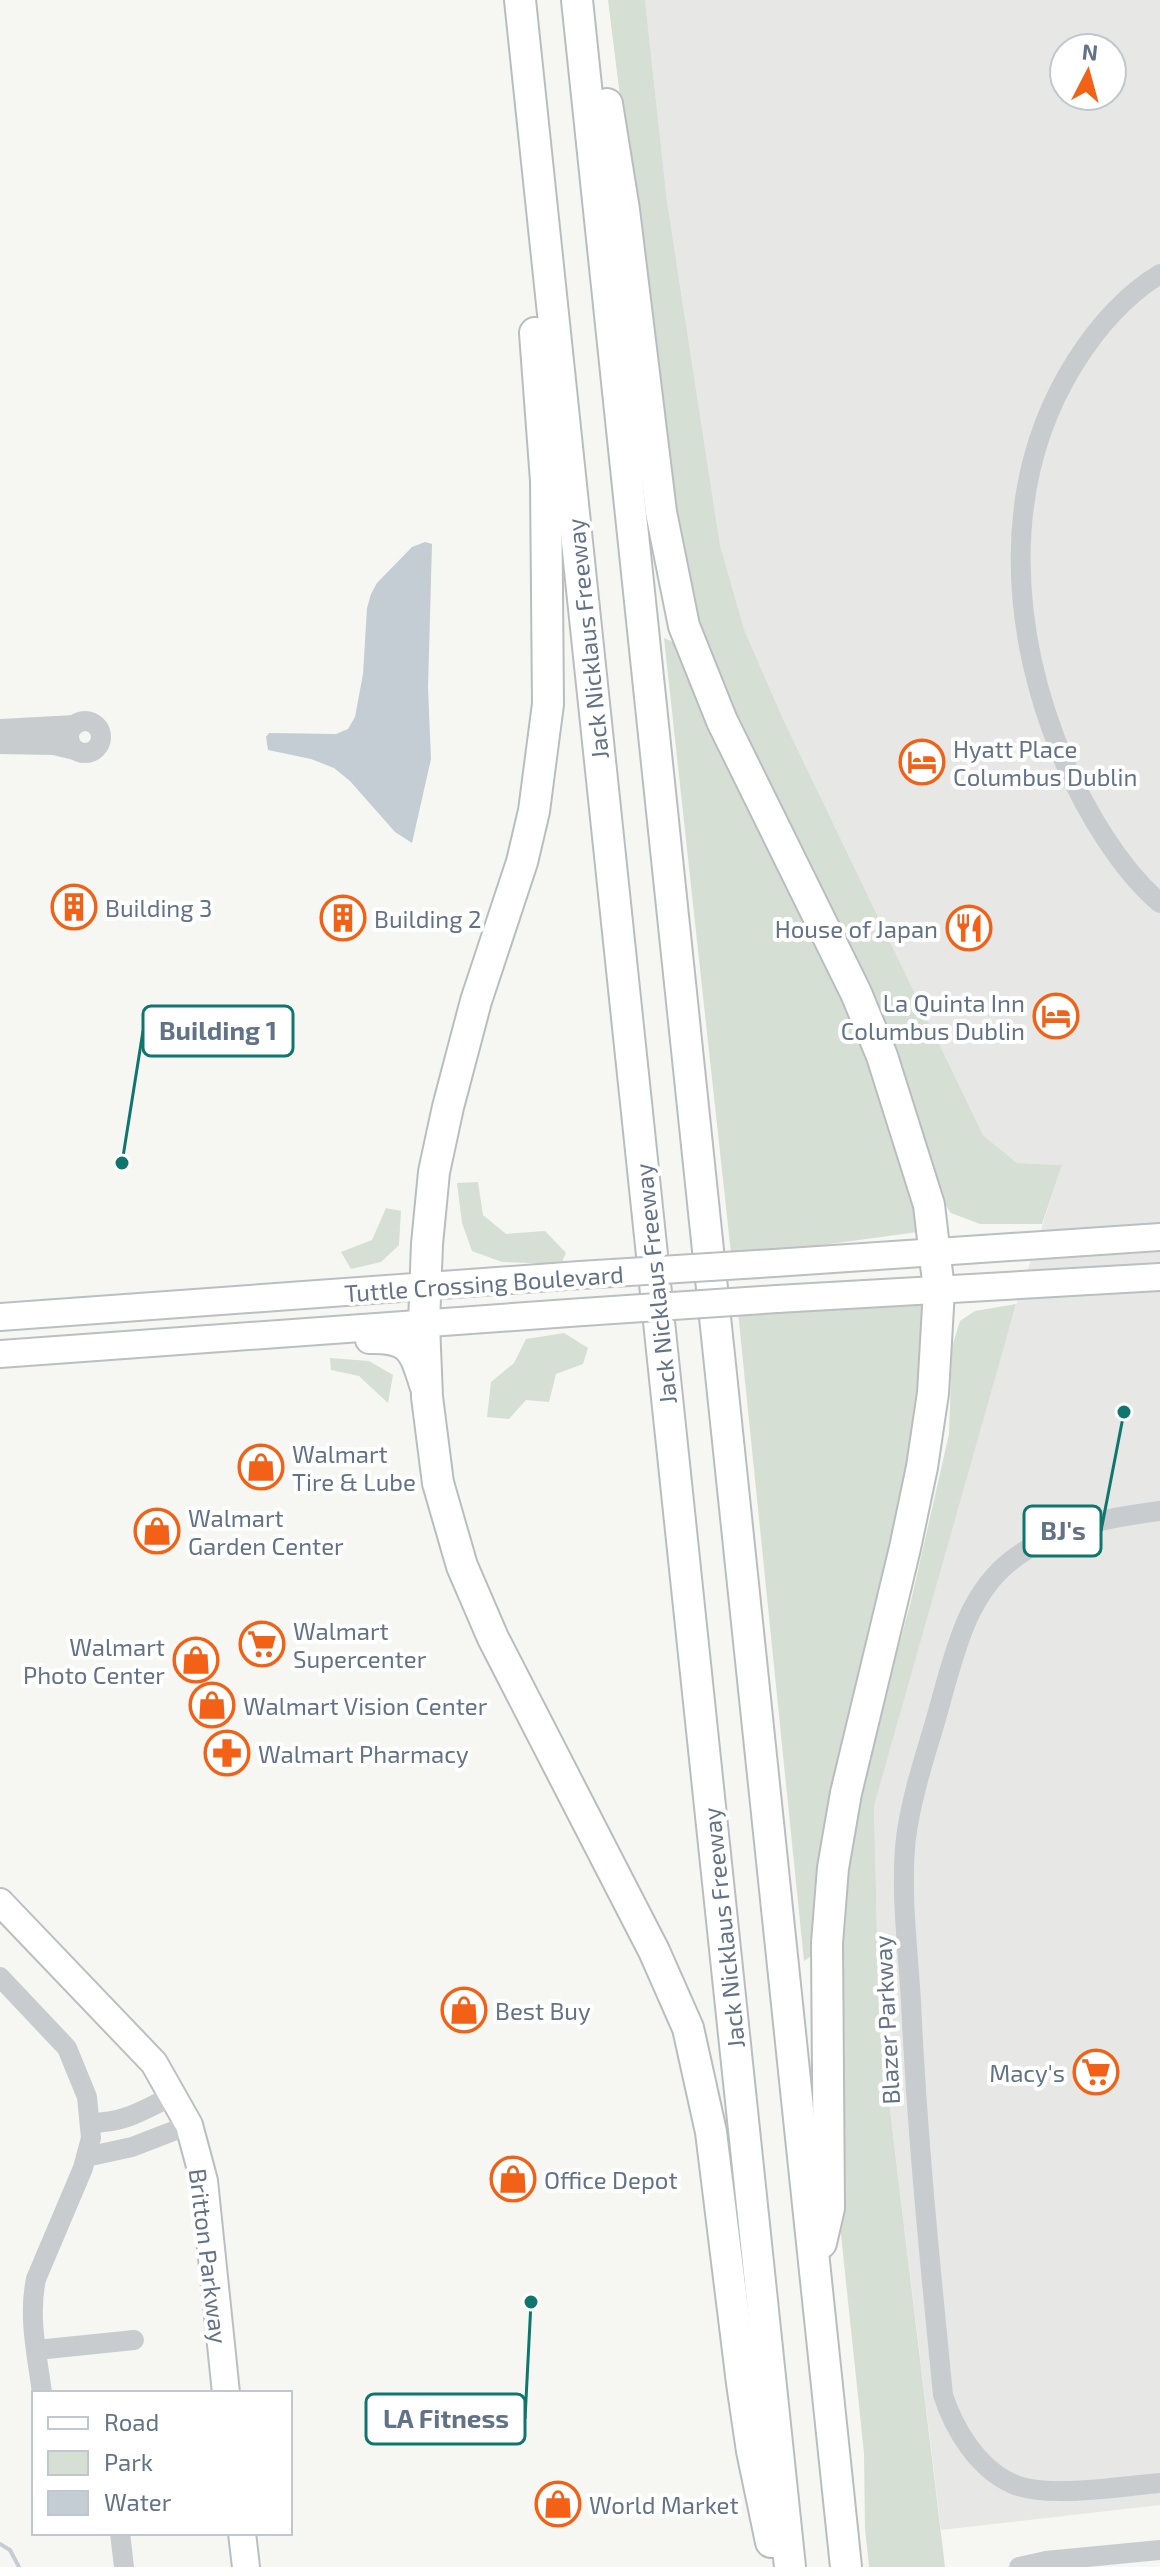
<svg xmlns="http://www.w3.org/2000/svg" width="1160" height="2567" font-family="'Exo 2',sans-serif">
<rect width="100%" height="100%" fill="#f6f7f2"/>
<path fill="#e7e8e6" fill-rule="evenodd" d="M645,0H1160V2505L941,2530L879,2018L874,1806L1008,1330L1062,1165L1017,1163L983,1135L783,719L744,629L720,545L667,201ZM1064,48H1112V96H1064Z"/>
<g fill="#d6dfd3">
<path d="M608,0H645L667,201L720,545L744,629L783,719L983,1135L1017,1163L1062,1165L1042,1224H980L951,1213L937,1193L724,704L690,616L670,499Z"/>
<path d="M664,638L684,647L843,992L902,1146L918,1232L778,1251L731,1253Z"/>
<path d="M478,1182L483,1215L506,1234L545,1231L566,1253L561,1264L502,1262L472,1251L462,1223L457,1183Z"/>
<path d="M386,1208L401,1211L399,1245L381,1262L351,1269L341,1252L372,1240Z"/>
<path d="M924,1300L919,1406L817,1952L804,1961L738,1312Z"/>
<path d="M1016,1304L874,1806L879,2018L945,2567H869L865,2528L864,2453L839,2216L838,1936L858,1795L911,1601L949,1434L952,1347L960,1321L975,1311Z"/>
<path d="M564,1333L588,1348L583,1364L556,1374L549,1402L526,1400L509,1419L487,1417L491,1382L514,1363L526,1339Z"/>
<path d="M330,1358L369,1361L393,1375L388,1403L359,1376L331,1370Z"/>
</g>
<path fill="#c3cdd3" d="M425,542L432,544L428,688L431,759L412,843L395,832L350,781L334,768L311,759L268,750L266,737L269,733L336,734L348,729L355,717L363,674L367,608L371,594L377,583L412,547Z"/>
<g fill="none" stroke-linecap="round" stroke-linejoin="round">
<path stroke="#c3cdd3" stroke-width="4" d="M0,2544L10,2550L19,2567"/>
<g stroke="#bbbec2" stroke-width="30">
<g id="major">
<path d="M774,1263L1160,1237"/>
<path d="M777,1299L1160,1277"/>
<path d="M0,1317L580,1275"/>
<path d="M369,1340C409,1339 412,1350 423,1385"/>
<path d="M0,1354L583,1312"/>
<path d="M0,1902L154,2063L189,2125L204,2181L226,2393"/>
<path d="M242,2533L246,2567"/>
</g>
</g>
<g stroke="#babdc0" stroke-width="34">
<g id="highway">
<path d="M520,0L790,2567"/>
<path d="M577,0L846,2567"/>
<path d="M607,104L624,210L661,512L684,626L722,721L856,993L882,1056L929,1205L939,1290L933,1393L922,1467L905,1548L846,1793L833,1868L827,1943L829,2208L821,2243"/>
<path d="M535,333L546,481L548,704L534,811L522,862L476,1001L448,1107L434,1172L427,1244L424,1324L427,1397L438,1483L462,1566L493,1638L654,1951L688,2028L711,2132L742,2383L752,2451L771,2542"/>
</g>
</g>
<g stroke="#c9cccf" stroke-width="20">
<path d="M1160,274C1126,295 1097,328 1076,361C998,484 1010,634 1065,763C1086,811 1120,869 1160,903"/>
<circle cx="85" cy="737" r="16"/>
<path d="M0,729L75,725"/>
<path d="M0,744L54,745L75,750"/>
<path d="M1160,1511C1107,1518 1056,1526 1012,1560C969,1593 956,1647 942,1697C930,1743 912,1790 906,1838C900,1891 908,1948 911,2002C917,2133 930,2264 943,2395C954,2429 978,2469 1013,2484C1047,2499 1122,2486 1160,2483"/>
<path d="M0,1977L67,2048L87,2097L91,2138L83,2168L36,2279C28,2317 37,2354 42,2393"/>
<path d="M90,2123C125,2123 144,2110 174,2095"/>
<path d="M86,2157L132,2147L189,2125"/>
<path d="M37,2350L134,2340"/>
<path d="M120,2533L124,2567"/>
<path d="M1019,2567L1046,2561L1160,2550"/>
</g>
<use href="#major" stroke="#fff" stroke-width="26"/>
<use href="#highway" stroke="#fff" stroke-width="30"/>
<g stroke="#bbbec2" stroke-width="30" stroke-linecap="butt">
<g id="major-bridge">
<path d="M580,1275L774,1263"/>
<path d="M583,1312L777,1299"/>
</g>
</g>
<use href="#major-bridge" stroke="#fff" stroke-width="26"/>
</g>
<defs>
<g id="hotel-ring" transform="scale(2.3)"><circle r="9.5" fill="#fff" stroke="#f36116" stroke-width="1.5"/><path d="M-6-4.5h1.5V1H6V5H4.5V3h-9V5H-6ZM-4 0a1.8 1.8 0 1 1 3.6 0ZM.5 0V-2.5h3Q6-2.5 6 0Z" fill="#f36116"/></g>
<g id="building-ring" transform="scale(2.3)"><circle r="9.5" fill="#fff" stroke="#f36116" stroke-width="1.5"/><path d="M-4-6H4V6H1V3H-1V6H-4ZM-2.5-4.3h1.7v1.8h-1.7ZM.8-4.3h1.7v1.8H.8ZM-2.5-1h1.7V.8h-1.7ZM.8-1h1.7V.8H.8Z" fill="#f36116"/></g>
<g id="restaurant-ring" transform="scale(2.3)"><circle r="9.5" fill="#fff" stroke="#f36116" stroke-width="1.5"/><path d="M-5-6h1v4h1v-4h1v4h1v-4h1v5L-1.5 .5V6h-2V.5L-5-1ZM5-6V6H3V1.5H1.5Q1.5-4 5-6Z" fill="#f36116"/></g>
<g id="shop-ring" transform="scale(2.3)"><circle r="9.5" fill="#fff" stroke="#f36116" stroke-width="1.5"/><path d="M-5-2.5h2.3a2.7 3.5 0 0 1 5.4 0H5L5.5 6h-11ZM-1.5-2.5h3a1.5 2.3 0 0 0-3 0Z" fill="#f36116"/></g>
<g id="supermarket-ring" transform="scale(2.3)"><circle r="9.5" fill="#fff" stroke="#f36116" stroke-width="1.5"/><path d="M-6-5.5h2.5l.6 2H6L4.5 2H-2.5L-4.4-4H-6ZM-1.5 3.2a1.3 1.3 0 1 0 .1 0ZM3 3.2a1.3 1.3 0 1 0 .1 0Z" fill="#f36116"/></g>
<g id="pharmacy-ring" transform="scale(2.3)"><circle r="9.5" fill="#fff" stroke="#f36116" stroke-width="1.5"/><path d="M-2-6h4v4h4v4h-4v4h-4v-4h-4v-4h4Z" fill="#f36116"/></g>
</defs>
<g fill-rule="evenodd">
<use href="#hotel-ring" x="922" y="762"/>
<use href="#building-ring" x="74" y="907"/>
<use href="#building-ring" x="343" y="918"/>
<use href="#restaurant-ring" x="969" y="928"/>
<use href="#hotel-ring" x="1056" y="1016"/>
<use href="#shop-ring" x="261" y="1467"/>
<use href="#shop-ring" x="157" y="1531"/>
<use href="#supermarket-ring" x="262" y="1644"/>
<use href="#shop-ring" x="196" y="1660"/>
<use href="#shop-ring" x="212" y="1705"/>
<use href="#pharmacy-ring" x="227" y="1753"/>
<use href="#shop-ring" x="464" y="2010"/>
<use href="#supermarket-ring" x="1096" y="2072"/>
<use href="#shop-ring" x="513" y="2179"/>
<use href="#shop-ring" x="558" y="2504"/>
</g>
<g text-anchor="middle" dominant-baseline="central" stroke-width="8" stroke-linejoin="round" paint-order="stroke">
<g font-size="24" fill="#637387" stroke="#fff">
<text transform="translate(587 639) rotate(-96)">Jack Nicklaus Freeway</text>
<text transform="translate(484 1283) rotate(-4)">Tuttle Crossing Boulevard</text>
<text transform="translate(655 1284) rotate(-96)">Jack Nicklaus Freeway</text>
<text transform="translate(723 1928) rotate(-96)">Jack Nicklaus Freeway</text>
<text transform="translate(886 2020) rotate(-93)">Blazer Parkway</text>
<text transform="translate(209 2256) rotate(83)">Britton Parkway</text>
</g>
<g font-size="24" fill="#637387" stroke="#fff" text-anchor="start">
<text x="953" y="748">Hyatt Place<tspan x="953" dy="28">Columbus Dublin</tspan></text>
<text x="105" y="907">Building 3</text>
<text x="374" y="918">Building 2</text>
<text x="938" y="928" text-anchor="end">House of Japan</text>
<text x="1025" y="1002" text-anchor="end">La Quinta Inn<tspan x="1025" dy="28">Columbus Dublin</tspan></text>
<text x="292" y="1453">Walmart<tspan x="292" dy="28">Tire &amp; Lube</tspan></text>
<text x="188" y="1517">Walmart<tspan x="188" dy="28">Garden Center</tspan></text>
<text x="293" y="1630">Walmart<tspan x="293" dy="28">Supercenter</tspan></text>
<text x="165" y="1646" text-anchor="end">Walmart<tspan x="165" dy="28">Photo Center</tspan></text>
<text x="243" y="1705">Walmart Vision Center</text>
<text x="258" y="1753">Walmart Pharmacy</text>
<text x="495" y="2010">Best Buy</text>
<text x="1065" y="2072" text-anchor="end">Macy's</text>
<text x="544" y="2179">Office Depot</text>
<text x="589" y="2504">World Market</text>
</g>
</g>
<path fill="none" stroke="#0f766e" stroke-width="3" d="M122 1163L143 1031M1124 1412L1101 1531M531 2302L525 2419"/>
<g fill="#0f766e" stroke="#fff" stroke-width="3">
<circle cx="122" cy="1163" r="8"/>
<circle cx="1124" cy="1412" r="8"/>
<circle cx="531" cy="2302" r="8"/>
</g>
<g fill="#fff" stroke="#0f766e" stroke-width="3">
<rect x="143" y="1006" width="150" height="50" rx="8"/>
<rect x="1024" y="1506" width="77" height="50" rx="8"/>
<rect x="366" y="2394" width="159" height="50" rx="8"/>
</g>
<g font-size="26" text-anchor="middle" font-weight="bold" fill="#637387">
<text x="218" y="1040">Building 1</text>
<text x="1063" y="1540">BJ's</text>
<text x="446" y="2428">LA Fitness</text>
</g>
<rect x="32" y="2391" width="260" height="144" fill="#ffffff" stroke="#c1c7cf" stroke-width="2"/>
<rect x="48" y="2417" width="40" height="12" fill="#ffffff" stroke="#c1c7cf" stroke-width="2"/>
<text x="104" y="2431" font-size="24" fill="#637387">Road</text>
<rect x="48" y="2451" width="40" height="24" fill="#d6dfd3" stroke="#c1c7cf" stroke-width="2"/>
<text x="104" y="2471" font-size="24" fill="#637387">Park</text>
<rect x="48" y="2491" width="40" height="24" fill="#c3cdd3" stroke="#c1c7cf" stroke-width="2"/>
<text x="104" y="2511" font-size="24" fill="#637387">Water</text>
<g transform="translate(1088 72) rotate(6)"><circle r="38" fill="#ffffff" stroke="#c1c7cf" stroke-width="2"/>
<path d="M0-6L14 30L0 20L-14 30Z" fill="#f36116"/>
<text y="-12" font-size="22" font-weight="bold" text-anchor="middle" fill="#637387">N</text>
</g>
</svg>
